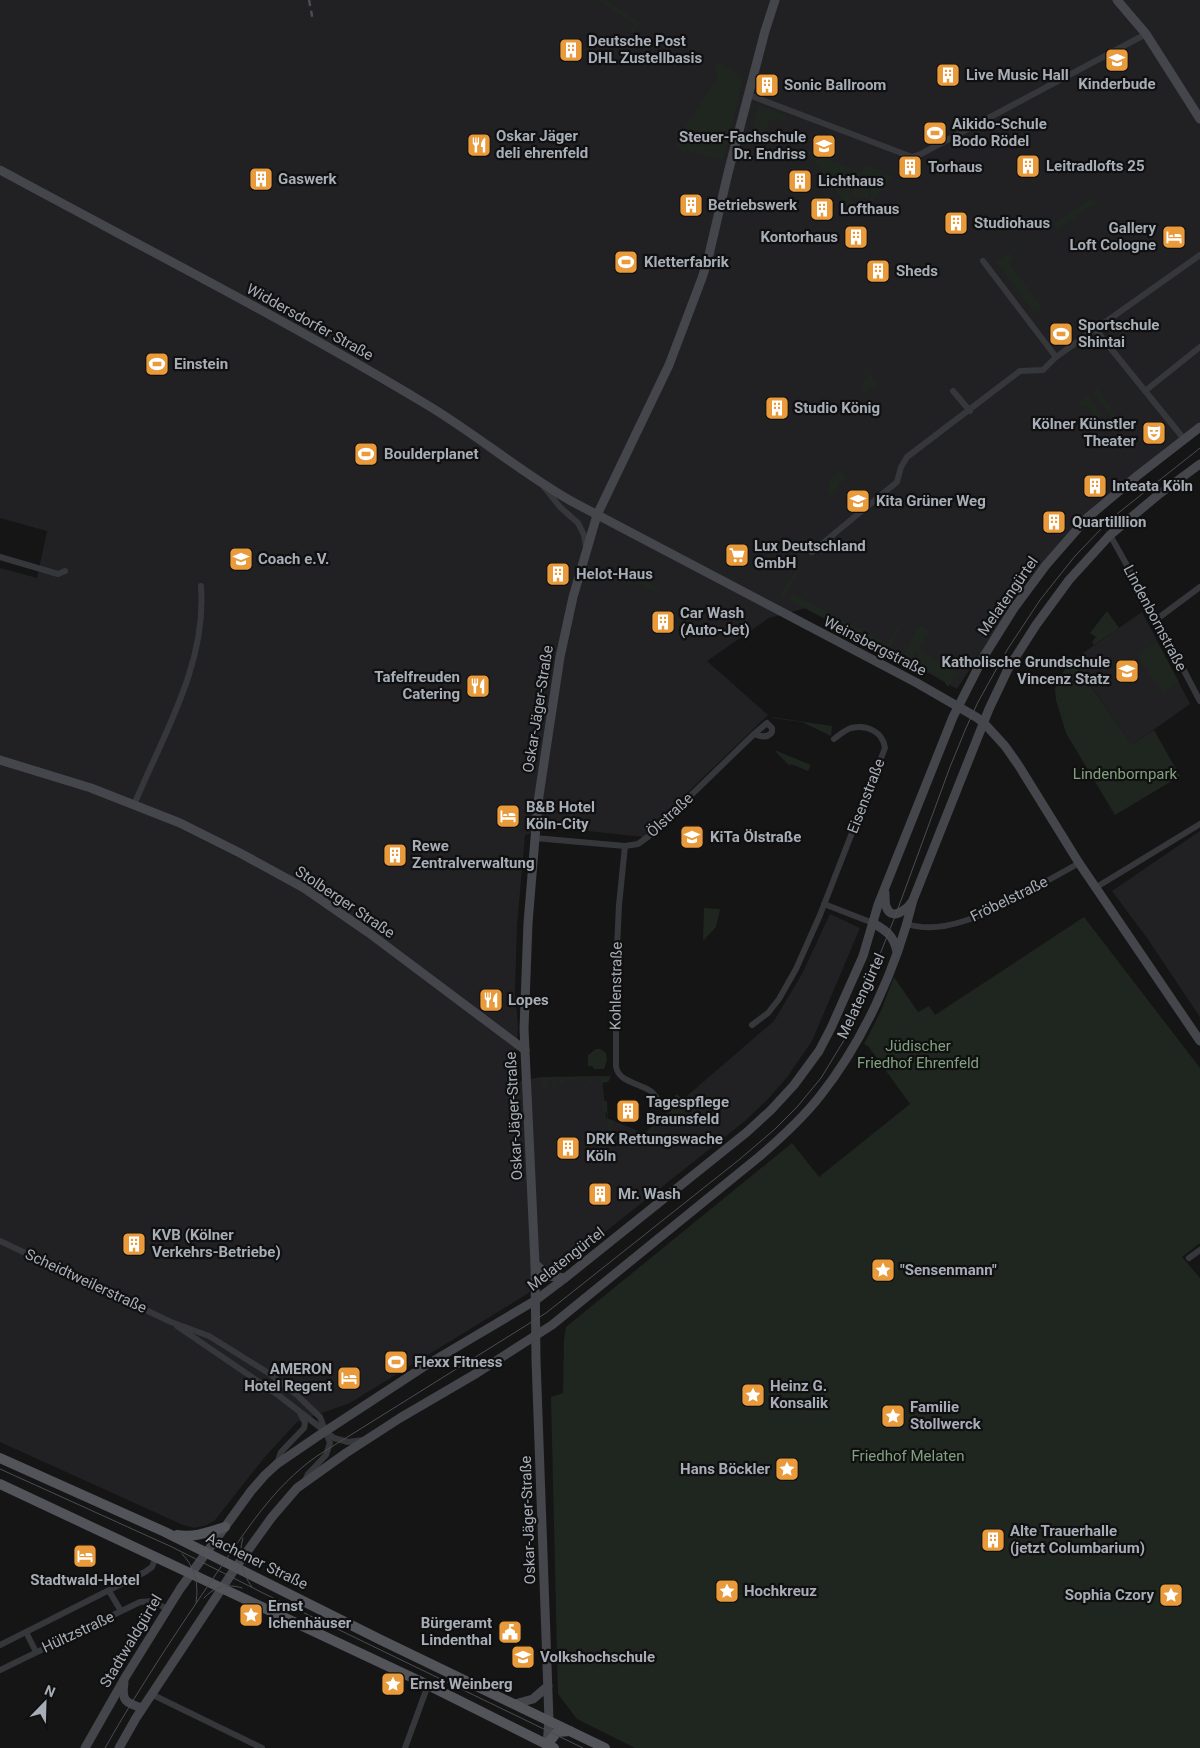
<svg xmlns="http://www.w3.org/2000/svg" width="1200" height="1748" font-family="Roboto,sans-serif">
<rect width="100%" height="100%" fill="#151516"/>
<g fill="#212123">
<path d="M0,0H1200V422L1096,504L1074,527L1025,584L957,689L810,607L769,618L707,661L768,715L660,819L644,837L549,827L525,835L517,926L515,993L518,1026L515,1082L541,1077L602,1076L606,1118L644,1133L774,1021L802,974L830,914L860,928L812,1041L788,1076L769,1098L745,1121L527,1294L350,1403L297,1422L264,1458L215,1520L207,1525L194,1528L183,1525L0,1442V568L37,578L47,531L0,518Z"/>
<path d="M1142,612L1190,704L1132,745L1073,660Z"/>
<path d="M1200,831V1017L1147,938L1112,891Z"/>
</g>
<g fill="#1f261f" fill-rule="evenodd">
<path d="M599,0H606L638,22L639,24L633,32H630L635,24Z"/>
<path d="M719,62L743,78L723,160L681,150L677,146V140L718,77L715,67Z"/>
<path d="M758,105L787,116L785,122L775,119L769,122L761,141L750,138Z"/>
<path d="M806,150L860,172L868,165L892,176L864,213L859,216L853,214ZM860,182C870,185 874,191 869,201L860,205L851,200L850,191L853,185Z"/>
<path d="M855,188H867L870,192L868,198H854L852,195L853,190Z"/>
<path d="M1093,197L1097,204L1087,209L1057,230L1053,224L1010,255L1014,259L1009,263L1043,308L1035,314L996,262Z"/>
<path d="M869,372L878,384L864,394L861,391L864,380Z"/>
<path d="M1097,388L1117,415L1113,418L1093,392Z"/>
<path d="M1088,396L1102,415L1097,419L1088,407L1085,408L1083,406L1080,408L1078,404Z"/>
<path d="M841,470L847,478L838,485L840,489L831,496L827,492L831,476Z"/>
<path d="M809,549L784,598L780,596Z"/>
<path d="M614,564L659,588H660L655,592L651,588L649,590L613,566Z"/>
<path d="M792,593L888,644L898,626L900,627L891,646L886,648L854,631L833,623L789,600Z"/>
<path d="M1107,611L1119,628L1094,645L1092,642L1096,637L1090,633Z"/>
<path d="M919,625L930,630L919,649L936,661L957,673L948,687L943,680L916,662L919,653L916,652L910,661L905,659L904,654Z"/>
<path d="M1157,642L1179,682L1163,693L1136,654Z"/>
<path d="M1071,658L1132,745L1154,730L1180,776L1115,815L1066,733L1056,700L1055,688L1058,682Z"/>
<path d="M772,717L832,726L831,736L802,722L772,718Z"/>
<path d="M775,751H777L811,765L808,771L791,764L790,766Z"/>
<path d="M704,908L720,909L716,927L703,941Z"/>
<path d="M1084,917L1200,1068V1243L1182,1257L1200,1278V1748H635L577,1719L558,1694L551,1397L563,1393L564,1339L566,1327L792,1143L819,1177L910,1104L868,1046L864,1044L880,1013L894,977L918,1012L929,1006L935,1015Z"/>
<path d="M596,1049H600L606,1053L607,1060L604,1069H594L592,1066H588V1055Z"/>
<path d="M611,1076L608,1082L601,1083V1077L592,1078V1083H590L589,1078H578L577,1083L575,1084V1079H563V1084H560V1079H554V1090L552,1079H547V1090H545V1086H542V1078Z"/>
<path d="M676,1094L692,1105L667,1124L663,1121L629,1149L623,1142L624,1140L630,1145L667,1117Z"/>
<path d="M602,1101H607L608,1119L615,1121L610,1133V1141H616L604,1149V1146L609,1145L607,1113L603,1112Z"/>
</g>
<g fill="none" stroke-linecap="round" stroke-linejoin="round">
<g stroke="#36373b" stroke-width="6">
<path d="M749,95L912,157L919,155L1146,34"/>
<path d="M983,261L1056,357"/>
<path d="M1095,329L1184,439"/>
<path d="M953,391L970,411"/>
<path d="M1145,391L1200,347"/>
<path d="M544,487L560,507L578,523L584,535L586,547"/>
<path d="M1110,535L1157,619L1200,701"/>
<path d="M812,552L897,482L901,467L907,457L1020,371L1043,370L1056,357L1200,255"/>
<path d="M0,557L58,574L65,571"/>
<path d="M1157,619L1200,587"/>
<path d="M134,805C163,735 207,664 201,586"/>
<path d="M535,838L625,846L638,844L649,836L754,734L767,723L772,728V732C768,738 761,737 754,734"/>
<path d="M625,846L619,905L616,969V1066C618,1083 641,1083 652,1092C655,1095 657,1099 660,1102"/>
<path d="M1095,888L1200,824"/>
<path d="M824,904L873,923"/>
<path d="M907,924C947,937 994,909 1028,891C1045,882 1062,873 1079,863"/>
<path d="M752,1025L768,1013L779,999L796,969L820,915L885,748C883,732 867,724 851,728C845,730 839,735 834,739"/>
<path d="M0,1241L171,1322L209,1336L270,1374L298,1396L320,1417L330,1443L326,1455L308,1474L305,1481"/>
<path d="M1189,1258L1200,1250"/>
<path d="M177,1326L278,1395L334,1438L348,1442L363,1440"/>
<path d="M277,1464L281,1452L304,1428L305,1423L300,1413"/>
<path d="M109,1591L121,1611"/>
<path d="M26,1632L36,1652"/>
<path d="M0,1645L145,1572L152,1567L156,1557"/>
<path d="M0,1670L140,1602L153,1601L167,1609"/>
<path d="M151,1694L262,1748"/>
<path d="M405,1748L428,1685"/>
</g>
<g stroke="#44464b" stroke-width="9">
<path d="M1117,0L1146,34L1200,119"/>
<path d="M0,170C142,247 286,320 424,403C475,433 520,472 571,501L917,683L976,717L983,722L1005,746L1019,766L1079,863L1200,1041"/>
<path d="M0,760L91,788L180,823L240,853L304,888L369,933L525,1050"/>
<path d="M885,893C885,897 885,903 886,906C891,922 906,910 912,902"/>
<path d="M873,923C887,931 894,936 897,952"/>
<path d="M535,1264L549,1276L565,1278"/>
<path d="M124,1683C121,1701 126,1703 142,1708"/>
<path d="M515,1704L533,1699L548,1686"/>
<path d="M547,1745L549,1720L536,1360L535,1264L524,1029L528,923L538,802L560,657L573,597L597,515L669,365L702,278L708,259L728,173L765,31L775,0"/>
<path d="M85,1748L126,1676L180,1589L251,1491L265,1475L277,1464L318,1436L428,1364L536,1300L565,1278L747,1132L771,1110L794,1085L819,1051L831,1028L863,956L878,905L953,717L984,656L1014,608L1046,565L1087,518L1137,476L1200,427"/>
<path d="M119,1748L136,1718L236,1567L272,1517L297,1488L346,1453L400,1418L477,1373L552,1325L760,1156C782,1137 802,1119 820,1096C863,1042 897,967 913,900L989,709L1008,669L1036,625L1069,580L1110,535L1158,495L1200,464"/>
</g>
<g stroke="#52545a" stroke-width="10">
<path d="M0,1458L165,1532L381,1640L605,1748"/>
<path d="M0,1484L428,1685L554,1748"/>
<path d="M177,1535C194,1538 209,1532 225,1527"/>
<path d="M547,1745L557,1732L570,1731"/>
</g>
<g stroke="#4b4d52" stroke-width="1">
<path d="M0,1469L172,1547L263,1593L583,1748"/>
<path d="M243,1538C238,1556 241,1572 252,1587"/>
<path d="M182,1554C195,1567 199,1584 196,1602"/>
<path d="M204,1598C214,1587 227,1583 242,1588"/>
<path d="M105,1748C139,1688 177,1631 216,1574C246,1531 273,1487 317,1456L546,1313L740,1159L775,1129L797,1107L821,1078L849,1032L896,914L950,767L966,728L978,702L1007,650L1040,600L1075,556L1102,528L1117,514L1200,448"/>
</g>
<path stroke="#4b4d52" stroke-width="2.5" stroke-dasharray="6 5" stroke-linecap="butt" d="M309,0L313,21"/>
</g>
<defs>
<g id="building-square" transform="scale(1.25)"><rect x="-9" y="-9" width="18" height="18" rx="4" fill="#e99a3a" stroke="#101011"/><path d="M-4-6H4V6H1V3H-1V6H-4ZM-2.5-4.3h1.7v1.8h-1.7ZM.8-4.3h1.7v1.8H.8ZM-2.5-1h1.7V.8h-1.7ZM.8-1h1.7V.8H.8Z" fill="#fff"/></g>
<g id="school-square" transform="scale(1.25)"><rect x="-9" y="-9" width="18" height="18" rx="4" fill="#e99a3a" stroke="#101011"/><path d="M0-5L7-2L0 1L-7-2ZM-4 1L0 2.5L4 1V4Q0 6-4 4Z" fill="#fff"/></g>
<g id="stadium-square" transform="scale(1.25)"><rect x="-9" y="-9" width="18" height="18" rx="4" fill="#e99a3a" stroke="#101011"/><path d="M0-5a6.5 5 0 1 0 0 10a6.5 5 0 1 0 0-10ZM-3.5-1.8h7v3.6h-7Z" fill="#fff"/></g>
<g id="restaurant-square" transform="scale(1.25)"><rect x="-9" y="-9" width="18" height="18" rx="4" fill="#e99a3a" stroke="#101011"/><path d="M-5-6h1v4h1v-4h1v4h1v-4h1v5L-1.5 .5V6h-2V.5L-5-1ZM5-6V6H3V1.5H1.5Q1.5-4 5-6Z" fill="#fff"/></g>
<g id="hotel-square" transform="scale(1.25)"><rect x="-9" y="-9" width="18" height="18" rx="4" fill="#e99a3a" stroke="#101011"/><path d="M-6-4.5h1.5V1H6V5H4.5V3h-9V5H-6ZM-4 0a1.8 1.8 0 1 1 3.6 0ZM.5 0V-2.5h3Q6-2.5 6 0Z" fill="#fff"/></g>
<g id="theatre-square" transform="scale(1.25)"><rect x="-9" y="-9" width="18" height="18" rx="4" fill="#e99a3a" stroke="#101011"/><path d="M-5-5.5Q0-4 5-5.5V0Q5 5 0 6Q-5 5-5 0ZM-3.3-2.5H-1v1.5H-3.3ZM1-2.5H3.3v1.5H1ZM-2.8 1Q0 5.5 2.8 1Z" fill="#fff"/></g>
<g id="supermarket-square" transform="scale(1.25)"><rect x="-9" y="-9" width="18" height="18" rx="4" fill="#e99a3a" stroke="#101011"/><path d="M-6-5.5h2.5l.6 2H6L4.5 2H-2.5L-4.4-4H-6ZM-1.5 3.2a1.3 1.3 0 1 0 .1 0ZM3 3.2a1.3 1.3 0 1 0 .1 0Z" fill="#fff"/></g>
<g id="sight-square" transform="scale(1.25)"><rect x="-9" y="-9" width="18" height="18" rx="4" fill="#e99a3a" stroke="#101011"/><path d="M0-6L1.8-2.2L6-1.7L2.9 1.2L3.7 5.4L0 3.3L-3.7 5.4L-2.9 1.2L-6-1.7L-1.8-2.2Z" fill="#fff"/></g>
<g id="civic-square" transform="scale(1.25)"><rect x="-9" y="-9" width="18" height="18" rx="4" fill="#e99a3a" stroke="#101011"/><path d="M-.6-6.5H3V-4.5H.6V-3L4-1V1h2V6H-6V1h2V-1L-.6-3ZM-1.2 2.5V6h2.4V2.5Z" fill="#fff"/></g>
<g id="university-square" transform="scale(1.25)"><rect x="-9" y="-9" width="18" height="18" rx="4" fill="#e99a3a" stroke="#101011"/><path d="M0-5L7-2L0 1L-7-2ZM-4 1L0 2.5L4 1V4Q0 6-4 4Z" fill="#fff"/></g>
</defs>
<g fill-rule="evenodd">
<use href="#building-square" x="571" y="50"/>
<use href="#school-square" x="1117" y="60"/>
<use href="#building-square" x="948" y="75"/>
<use href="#building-square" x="767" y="85"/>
<use href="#stadium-square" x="935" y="133"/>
<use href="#restaurant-square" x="479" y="145"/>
<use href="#school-square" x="824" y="146"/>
<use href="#building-square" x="1028" y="166"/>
<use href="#building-square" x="910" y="167"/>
<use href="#building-square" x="261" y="179"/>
<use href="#building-square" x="800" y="181"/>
<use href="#building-square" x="691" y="205"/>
<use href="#building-square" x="822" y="209"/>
<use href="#building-square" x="956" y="223"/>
<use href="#building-square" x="856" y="237"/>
<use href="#hotel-square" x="1174" y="237"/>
<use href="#stadium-square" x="626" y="262"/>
<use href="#building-square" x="878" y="271"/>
<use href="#stadium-square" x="1061" y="334"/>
<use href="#stadium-square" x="157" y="364"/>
<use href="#building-square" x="777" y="408"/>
<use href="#theatre-square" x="1154" y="433"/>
<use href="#stadium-square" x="366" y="454"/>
<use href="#building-square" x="1095" y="486"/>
<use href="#school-square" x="858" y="501"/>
<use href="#building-square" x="1054" y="522"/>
<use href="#supermarket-square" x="737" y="555"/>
<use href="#school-square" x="241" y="559"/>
<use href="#building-square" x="558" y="574"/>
<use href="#building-square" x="663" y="622"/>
<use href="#school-square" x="1127" y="671"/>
<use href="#restaurant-square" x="478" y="686"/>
<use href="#hotel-square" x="508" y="816"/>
<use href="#school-square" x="692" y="837"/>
<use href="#building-square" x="395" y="855"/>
<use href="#restaurant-square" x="491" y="1000"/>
<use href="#building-square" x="628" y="1111"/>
<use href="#building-square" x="568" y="1148"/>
<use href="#building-square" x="600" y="1194"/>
<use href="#building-square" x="134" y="1244"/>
<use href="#sight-square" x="883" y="1270"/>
<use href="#stadium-square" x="396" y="1362"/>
<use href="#hotel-square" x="349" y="1378"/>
<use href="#sight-square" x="753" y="1395"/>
<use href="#sight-square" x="893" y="1416"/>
<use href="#sight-square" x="787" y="1469"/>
<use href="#building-square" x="993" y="1540"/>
<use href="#hotel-square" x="85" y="1556"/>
<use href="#sight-square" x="727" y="1591"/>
<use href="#sight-square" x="1171" y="1595"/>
<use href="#sight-square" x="251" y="1615"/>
<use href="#civic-square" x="510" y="1632"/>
<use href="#university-square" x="523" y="1657"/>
<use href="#sight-square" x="393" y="1684"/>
</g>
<g text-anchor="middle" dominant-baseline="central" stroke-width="4.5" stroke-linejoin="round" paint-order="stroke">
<g font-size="15" font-weight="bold" fill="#a7adb6" stroke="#101011" text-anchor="start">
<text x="588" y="41">Deutsche Post<tspan x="588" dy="17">DHL Zustellbasis</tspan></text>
<text x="966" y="75">Live Music Hall</text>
<text x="1117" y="84" text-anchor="middle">Kinderbude</text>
<text x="784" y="85">Sonic Ballroom</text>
<text x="952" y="124">Aikido-Schule<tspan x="952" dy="17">Bodo Rödel</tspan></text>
<text x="496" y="136">Oskar Jäger<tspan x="496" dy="17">deli ehrenfeld</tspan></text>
<text x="806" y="137" text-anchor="end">Steuer-Fachschule<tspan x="806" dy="17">Dr. Endriss</tspan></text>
<text x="1046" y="166">Leitradlofts 25</text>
<text x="928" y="167">Torhaus</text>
<text x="278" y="179">Gaswerk</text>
<text x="818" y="181">Lichthaus</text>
<text x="708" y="205">Betriebswerk</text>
<text x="840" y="209">Lofthaus</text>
<text x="974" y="223">Studiohaus</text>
<text x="1156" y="228" text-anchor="end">Gallery<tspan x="1156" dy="17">Loft Cologne</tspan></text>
<text x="838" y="237" text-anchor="end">Kontorhaus</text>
<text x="644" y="262">Kletterfabrik</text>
<text x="896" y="271">Sheds</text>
<text x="1078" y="325">Sportschule<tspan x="1078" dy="17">Shintai</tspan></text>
<text x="174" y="364">Einstein</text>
<text x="794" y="408">Studio König</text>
<text x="1136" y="424" text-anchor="end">Kölner Künstler<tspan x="1136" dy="17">Theater</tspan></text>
<text x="384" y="454">Boulderplanet</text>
<text x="1112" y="486">Inteata Köln</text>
<text x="876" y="501">Kita Grüner Weg</text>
<text x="1072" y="522">Quartilllion</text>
<text x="754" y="546">Lux Deutschland<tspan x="754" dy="17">GmbH</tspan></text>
<text x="258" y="559">Coach e.V.</text>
<text x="576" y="574">Helot-Haus</text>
<text x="680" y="613">Car Wash<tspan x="680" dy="17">(Auto-Jet)</tspan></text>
<text x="1110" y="662" text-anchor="end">Katholische Grundschule<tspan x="1110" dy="17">Vincenz Statz</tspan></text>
<text x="460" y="677" text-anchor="end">Tafelfreuden<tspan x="460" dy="17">Catering</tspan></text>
<text x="526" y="807">B&amp;B Hotel<tspan x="526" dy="17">Köln-City</tspan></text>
<text x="710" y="837">KiTa Ölstraße</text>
<text x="412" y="846">Rewe<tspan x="412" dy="17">Zentralverwaltung</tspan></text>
<text x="508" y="1000">Lopes</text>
<text x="646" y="1102">Tagespflege<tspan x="646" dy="17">Braunsfeld</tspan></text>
<text x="586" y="1139">DRK Rettungswache<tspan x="586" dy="17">Köln</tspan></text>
<text x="618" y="1194">Mr. Wash</text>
<text x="152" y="1235">KVB (Kölner<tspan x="152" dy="17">Verkehrs-Betriebe)</tspan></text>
<text x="900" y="1270">"Sensenmann"</text>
<text x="414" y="1362">Flexx Fitness</text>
<text x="332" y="1369" text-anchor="end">AMERON<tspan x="332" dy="17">Hotel Regent</tspan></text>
<text x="770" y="1386">Heinz G.<tspan x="770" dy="17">Konsalik</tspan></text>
<text x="910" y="1407">Familie<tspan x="910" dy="17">Stollwerck</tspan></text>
<text x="770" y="1469" text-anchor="end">Hans Böckler</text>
<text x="1010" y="1531">Alte Trauerhalle<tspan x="1010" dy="17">(jetzt Columbarium)</tspan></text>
<text x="85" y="1580" text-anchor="middle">Stadtwald-Hotel</text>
<text x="744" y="1591">Hochkreuz</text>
<text x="1154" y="1595" text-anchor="end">Sophia Czory</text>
<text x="268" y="1606">Ernst<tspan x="268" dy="17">Ichenhäuser</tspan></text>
<text x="492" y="1623" text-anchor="end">Bürgeramt<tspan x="492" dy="17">Lindenthal</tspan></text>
<text x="540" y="1657">Volkshochschule</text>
<text x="410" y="1684">Ernst Weinberg</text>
</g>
<g font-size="15" fill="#a7adb6" stroke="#101011">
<text transform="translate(310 322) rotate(29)">Widdersdorfer Straße</text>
<text transform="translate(1008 596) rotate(-55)">Melatengürtel</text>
<text transform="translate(1155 618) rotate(62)">Lindenbornstraße</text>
<text transform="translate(875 646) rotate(27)">Weinsbergstraße</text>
<text transform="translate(538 709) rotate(-81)">Oskar-Jäger-Straße</text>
<text transform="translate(866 796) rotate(-69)">Eisenstraße</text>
<text transform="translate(670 815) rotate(-43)">Ölstraße</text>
<text transform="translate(1009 899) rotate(-26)">Fröbelstraße</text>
<text transform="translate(345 902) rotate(34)">Stolberger Straße</text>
<text transform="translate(616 986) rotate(-89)">Kohlenstraße</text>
<text transform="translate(861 996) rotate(-65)">Melatengürtel</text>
<text transform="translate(514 1116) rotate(-93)">Oskar-Jäger-Straße</text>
<text transform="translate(566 1259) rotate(-38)">Melatengürtel</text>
<text transform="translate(86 1281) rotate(25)">Scheidtweilerstraße</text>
<text transform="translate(528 1520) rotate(-92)">Oskar-Jäger-Straße</text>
<text transform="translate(257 1561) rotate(26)">Aachener Straße</text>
<text transform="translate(78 1632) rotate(-25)">Hültzstraße</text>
<text transform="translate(131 1641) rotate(-59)">Stadtwaldgürtel</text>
</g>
<g font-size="15" fill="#80a07f" stroke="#101011">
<text x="1125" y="774">Lindenbornpark</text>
<text x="918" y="1046">Jüdischer<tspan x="918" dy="17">Friedhof Ehrenfeld</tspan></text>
<text x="908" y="1456">Friedhof Melaten</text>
</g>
</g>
<g transform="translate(45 1703) rotate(23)" stroke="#101011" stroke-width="4" paint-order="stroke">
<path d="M0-4L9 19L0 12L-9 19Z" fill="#a7adb6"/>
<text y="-8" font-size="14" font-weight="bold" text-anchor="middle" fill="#a7adb6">N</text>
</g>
</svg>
